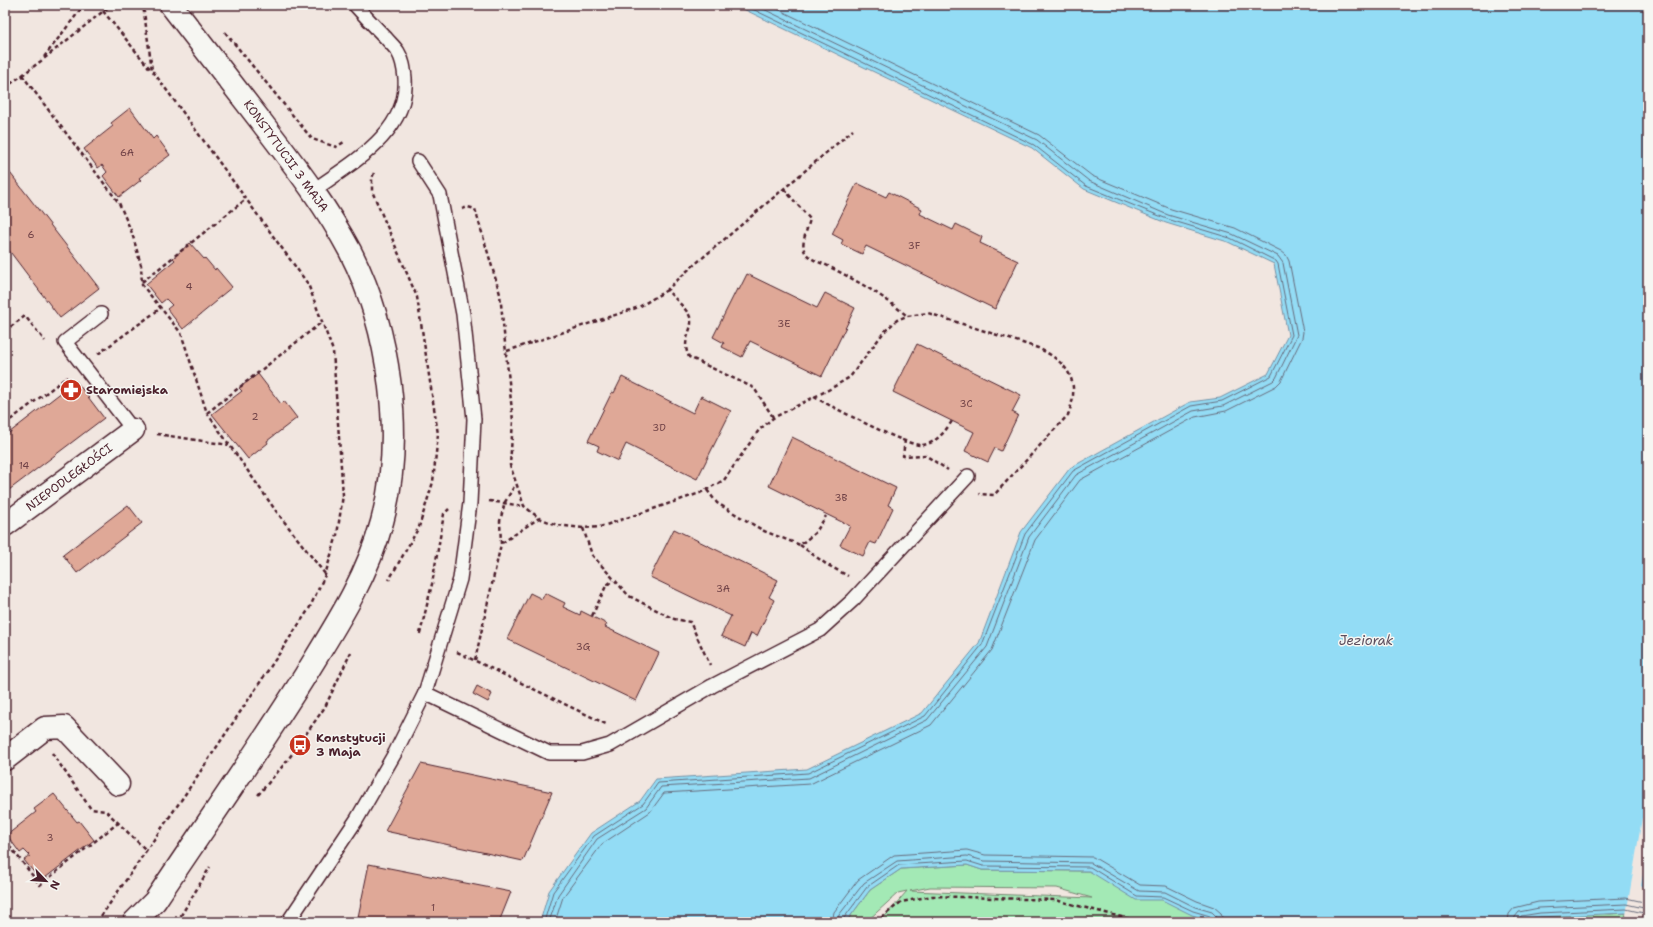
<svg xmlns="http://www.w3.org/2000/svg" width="1653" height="927" font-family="'Shantell Sans',sans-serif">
<rect width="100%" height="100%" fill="#f1e6e0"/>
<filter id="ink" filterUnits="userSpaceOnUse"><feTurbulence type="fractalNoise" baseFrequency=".025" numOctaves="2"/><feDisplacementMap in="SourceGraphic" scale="8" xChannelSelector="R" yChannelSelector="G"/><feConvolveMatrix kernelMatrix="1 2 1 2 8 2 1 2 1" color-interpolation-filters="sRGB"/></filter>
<g filter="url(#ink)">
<path fill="#a3e9b5" stroke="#768470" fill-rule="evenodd" d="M967,865L982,870L1089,871L1610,914L1626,913L1625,922H880L907,891L898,893L866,922H846L870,890L901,869ZM930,887L1057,888L1092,898L910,891Z"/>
<path fill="#93dcf5" stroke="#7690a4" d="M735,5H1648V919L1626,913L1540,917L1513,922H1214L1192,915L1162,900H1136L1089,871L982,870L967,865L901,869L870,890L846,922H540L549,891L591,833L640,801L656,779L807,769L922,713L979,643L1021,532L1070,468L1190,402L1220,398L1268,374L1288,335L1274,264L1228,242L1166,223L1084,189L1032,148Z"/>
<path fill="#f1e6e0" d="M1642,818L1648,819V846L1641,886L1648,888V921L1626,915Z"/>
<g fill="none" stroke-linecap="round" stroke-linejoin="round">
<g stroke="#676b7c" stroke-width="1">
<path d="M544,922L553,892L594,836L643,804L658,783L808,773L925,716L982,645L1025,534L1073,471L1191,406L1222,401L1271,376L1292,335L1278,264L1276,261L1230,238L1167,219L1086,186L1034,145L744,5"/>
<path d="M549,922L558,895L597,839L646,808L661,787L809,778L927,720L987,647L1029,537L1076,475L1193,411L1223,406L1273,381L1276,378L1297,335L1283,263L1278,256L1232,234L1168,215L1089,181L1037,140L755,5"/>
<path d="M555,922L563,897L602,844L650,812L664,793L810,784L931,725L992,650L1035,540L1080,480L1195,417L1226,411L1276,386L1281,381L1302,338L1303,332L1289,261L1286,255L1281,251L1235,228L1171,209L1092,176L1039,135L769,5"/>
<path d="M832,922L834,912L858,880L894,855L967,850L985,855L1093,857L1140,885L1166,886L1197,901L1214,907L1221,913L1223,922"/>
<path d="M838,922L839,915L864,883L897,861L967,856L984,861L1091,863L1139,891L1165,892L1195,907L1212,912L1216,916L1217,922"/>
<path d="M843,922L844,918L867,887L899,865L967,861L983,866L1090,867L1137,896L1163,897L1193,911L1210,916L1212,922"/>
<path d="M1508,922L1509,914L1514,908L1538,902L1626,898L1648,903"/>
<path d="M1514,922L1515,917L1519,912L1539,908L1626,904L1648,909"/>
<path d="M1519,922L1521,916L1540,913L1626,909L1648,914"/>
</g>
</g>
<g fill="#dfa897" stroke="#4a1f2b">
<path d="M130,108L153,139L156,136L170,155L139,178L141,180L119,197L103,176L107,172L102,165L98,168L84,149L113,126L111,123Z"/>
<path d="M7,169L99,288L60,318L5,245V171Z"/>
<path d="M857,183L886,197L889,192L922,209L920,214L953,230L956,224L982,237L980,243L1018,261L995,309L866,246L862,254L841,244L843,240L832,234Z"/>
<path d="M190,243L204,259L205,258L215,270L216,268L232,287L216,300L217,301L183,329L167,309L172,305L166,299L161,303L146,284L175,260L173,258Z"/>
<path d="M747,274L817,308L825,293L855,308L822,376L750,341L742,357L722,347L724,343L713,337L737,289L739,290Z"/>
<path d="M917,344L1021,395L1012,412L1018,415L1001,451L995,448L988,462L965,451L974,432L893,392Z"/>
<path d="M258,374L281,404L284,401L297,418L267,441L268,443L248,459L212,414L242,391L239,388Z"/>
<path d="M622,377L693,413L701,396L731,411L697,479L626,444L618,461L597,451L599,446L588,441L612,392L614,393Z"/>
<path d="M76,381L104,418L5,493V436Z"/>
<path d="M792,437L896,488L888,505L893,508L876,544L870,542L863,556L840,545L850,526L769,486Z"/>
<path d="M128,505L142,523L77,573L63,555Z"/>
<path d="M674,529L778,580L769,597L774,600L757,636L751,633L745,647L721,636L731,616L650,577Z"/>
<path d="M530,593L542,599L545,593L565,603L563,607L580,615L581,611L607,624L605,627L659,653L636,701L507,639Z"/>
<path d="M477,686L492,694L488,702L473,694Z"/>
<path d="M421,764L552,792L523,861L385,831Z"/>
<path d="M54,794L77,822L79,821L94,840L41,881L24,860L30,856L24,850L20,853L7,835L36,812L34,809Z"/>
<path d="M369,864L511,892L499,922H357Z"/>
</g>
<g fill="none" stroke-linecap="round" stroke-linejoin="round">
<g stroke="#4a1f2b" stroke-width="16">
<g id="service">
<path d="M418,161L440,195L463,314L474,419L470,503L460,579L425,693L549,753H582L610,745L712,686L820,630L853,600L968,476"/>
<path d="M314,190C352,163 409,132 405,78C404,68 403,60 398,52C395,47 390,43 386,38C375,27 365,16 355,5"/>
<path d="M101,314L65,342L133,430"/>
<path d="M288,922L357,819L395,753L425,693"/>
</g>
</g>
<g stroke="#4a1f2b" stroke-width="25">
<g id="minor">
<path id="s1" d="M5,525L133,430"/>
<path d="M5,759L45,728L64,727L118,784"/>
</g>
</g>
<g stroke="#4a1f2b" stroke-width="25">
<path id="primary" d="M134,922L155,901C205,826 258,751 306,674C336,625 367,578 382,522C405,437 390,329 350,251C325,204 295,166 263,124C232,84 202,45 171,5"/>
</g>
<g stroke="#4a1f2b" stroke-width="2.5" stroke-dasharray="4 3" stroke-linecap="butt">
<path d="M103,11L151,70"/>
<path d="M225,32L312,139L336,147L344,142"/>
<path d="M44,57L84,5"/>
<path d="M22,75L119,203L132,233L141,265L142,285L181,333L207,413L276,511L325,574"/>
<path d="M5,88L41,61L111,5"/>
<path d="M374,173L372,178V191L417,297L438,434L433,482L419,527L389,580"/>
<path d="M784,189L810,219C808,228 800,244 805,252C809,259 819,262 826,265C855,280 882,294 907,316"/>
<path d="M462,209L468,207L475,209L500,294L513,421L510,465L524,506L539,518L557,525L583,528L600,527L700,493L724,480L759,430L773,418L830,389L850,377L884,332L897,320L907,316L928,313L1038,348C1069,363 1081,382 1068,415L994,495L979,494"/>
<path d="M142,282L246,199"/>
<path d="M5,331L25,316L45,341"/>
<path d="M507,351L639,307L667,290"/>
<path d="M98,354L161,308"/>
<path d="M814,397C831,406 908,447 922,445C935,444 945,432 952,421"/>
<path d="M207,413L322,322"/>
<path d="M773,417L754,388L689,357C680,339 695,329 690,317C687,309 673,297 667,290L687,271L853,130"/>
<path d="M5,424L67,377"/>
<path d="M157,434L229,445"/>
<path d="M905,440L903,456L925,455L948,470"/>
<path d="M707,490L717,503L764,531L800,545L816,532L826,516"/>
<path d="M489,501L523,506"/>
<path d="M583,528L592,555L629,596L674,619L690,622L710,665"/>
<path d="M502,543L539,518"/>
<path d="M800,545L826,564L848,576"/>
<path d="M592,616L606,586L613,580"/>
<path d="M420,634L432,584L444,514L449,509"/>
<path d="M457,652L606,724"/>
<path d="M475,660L501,544L500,521L505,502L515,485"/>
<path d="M52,753L91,809L106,811L146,850"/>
<path d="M258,795L287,761L325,707L351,652"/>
<path d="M5,840L40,885L118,823"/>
<path d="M97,922L186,793L309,609L325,575L337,535L343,495L333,351L308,284L152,70L143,5"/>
<path d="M177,922L210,867"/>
<path d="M876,922L901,902L932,896L1055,900L1141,922"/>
</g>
<use href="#service" stroke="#f6f6f2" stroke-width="13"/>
<use href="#minor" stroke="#f6f6f2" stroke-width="22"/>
<use href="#primary" stroke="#f6f6f2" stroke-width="22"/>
</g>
</g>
<defs>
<g id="pharmacy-disc" transform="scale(1.15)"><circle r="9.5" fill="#c8321e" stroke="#f6f6f2"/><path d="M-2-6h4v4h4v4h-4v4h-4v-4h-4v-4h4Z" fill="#fff"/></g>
<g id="bus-disc" transform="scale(1.15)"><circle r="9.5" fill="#c8321e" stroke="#f6f6f2"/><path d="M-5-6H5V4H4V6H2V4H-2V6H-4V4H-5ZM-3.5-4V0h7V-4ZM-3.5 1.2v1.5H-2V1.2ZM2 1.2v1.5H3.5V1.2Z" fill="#fff"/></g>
</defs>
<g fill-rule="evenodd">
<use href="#pharmacy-disc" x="71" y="390"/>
<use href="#bus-disc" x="300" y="745"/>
</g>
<g text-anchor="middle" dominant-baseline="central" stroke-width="3" stroke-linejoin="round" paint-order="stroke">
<g font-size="10" fill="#6f4146">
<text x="127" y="152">6A</text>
<text x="31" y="234">6</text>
<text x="914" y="245">3F</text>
<text x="189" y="286">4</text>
<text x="784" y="323">3E</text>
<text x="966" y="403">3C</text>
<text x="255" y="416">2</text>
<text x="659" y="427">3D</text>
<text x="24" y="465">14</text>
<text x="841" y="497">3B</text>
<text x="723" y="588">3A</text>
<text x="583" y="646">3G</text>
<text x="50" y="837">3</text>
<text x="433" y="907">1</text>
</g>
<g font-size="12" fill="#4a1f2b" stroke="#f6f6f2">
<text transform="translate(286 156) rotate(54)">KONSTYTUCJI 3 MAJA</text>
<text stroke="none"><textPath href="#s1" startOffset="80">NIEPODLEGŁOŚCI</textPath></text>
</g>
<g font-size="12" font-weight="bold" fill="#4a1f2b" stroke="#f6f6f2" text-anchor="start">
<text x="86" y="390">Staromiejska</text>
<text x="316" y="738">Konstytucji<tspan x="316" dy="14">3 Maja</tspan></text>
</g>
<g font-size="13" font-style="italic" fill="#5c4e5e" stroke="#f6f6f2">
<text x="1366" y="640">Jeziorak</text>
</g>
</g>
<rect width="1653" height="927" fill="none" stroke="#f6f6f2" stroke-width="20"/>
<rect x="10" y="10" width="1633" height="907" fill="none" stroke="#4a1f2b" stroke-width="1.5" filter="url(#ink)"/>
<g transform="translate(46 881) rotate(115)" stroke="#f6f6f2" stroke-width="3" paint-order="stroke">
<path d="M0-3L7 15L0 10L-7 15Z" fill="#4a1f2b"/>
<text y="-6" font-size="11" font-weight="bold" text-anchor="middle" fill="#4a1f2b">N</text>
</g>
</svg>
